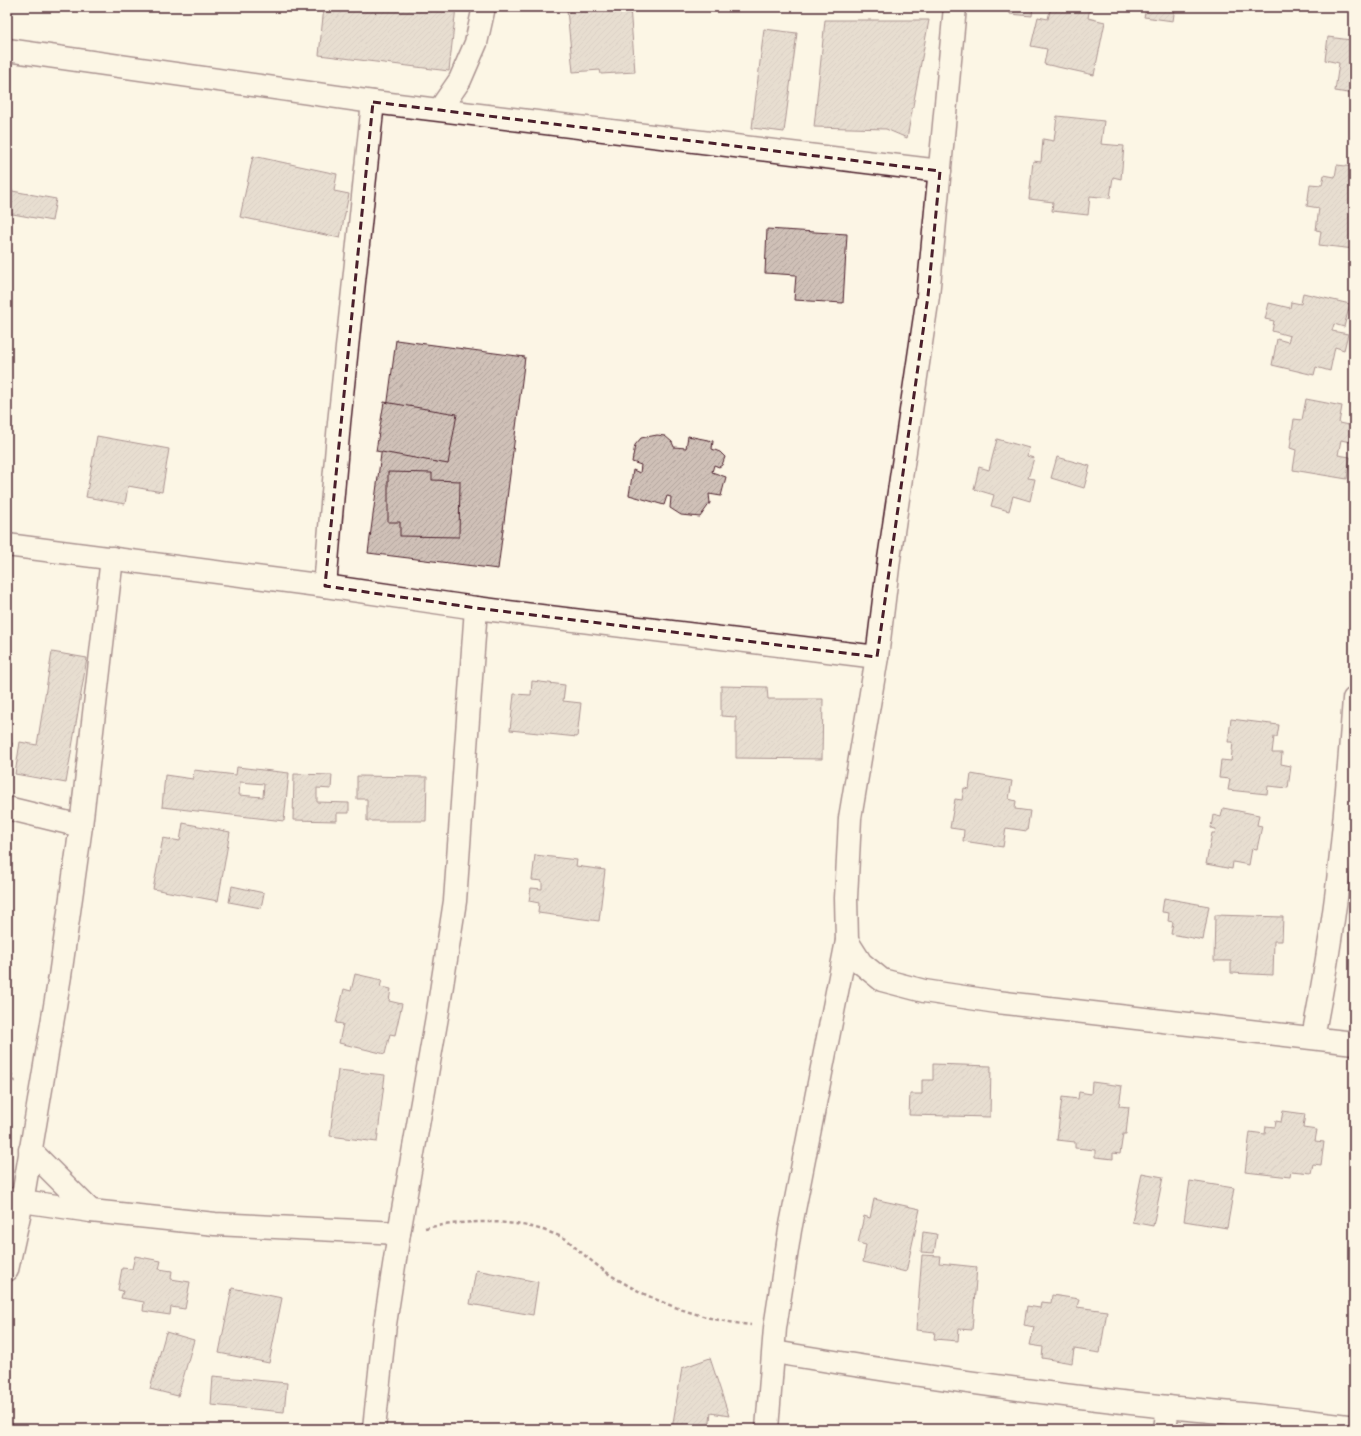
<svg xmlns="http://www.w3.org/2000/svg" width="1361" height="1436" font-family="Mali,sans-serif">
<defs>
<pattern id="building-hatch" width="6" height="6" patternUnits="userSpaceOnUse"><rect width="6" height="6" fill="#cfc0b7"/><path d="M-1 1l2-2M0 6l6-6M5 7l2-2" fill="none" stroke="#b3a59e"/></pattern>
</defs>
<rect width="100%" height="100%" fill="#fcf5e5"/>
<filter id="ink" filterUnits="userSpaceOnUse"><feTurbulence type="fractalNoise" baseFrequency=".025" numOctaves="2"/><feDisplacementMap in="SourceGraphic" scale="8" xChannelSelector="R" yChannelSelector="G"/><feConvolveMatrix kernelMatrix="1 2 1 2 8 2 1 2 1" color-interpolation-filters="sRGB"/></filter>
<g filter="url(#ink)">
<g fill="url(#building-hatch)" stroke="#4a1f2b" fill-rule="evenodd">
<path d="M324,7H456L449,71L319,55Z"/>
<path d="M609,7H630L635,72L601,74L600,70L573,72L567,10Z"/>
<path d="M1010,7H1033L1032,16L1010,14Z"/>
<path d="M1051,7H1090L1088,18L1105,22L1094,75L1044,64L1047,49L1031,46L1038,17L1048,19Z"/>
<path d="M1130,7H1175L1173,21L1144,17L1146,9Z"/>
<path d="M825,20H929L907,138L886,129L814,127Z"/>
<path d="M1354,21V94L1335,91L1339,63L1325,60L1328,37L1351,40Z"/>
<path d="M764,29L797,33L784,132L752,128Z"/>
<path d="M1057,116L1104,121L1101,144L1124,146L1121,179L1113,177L1110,198L1090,196L1088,215L1052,211L1053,202L1029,199L1033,161L1041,162L1043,139L1054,141Z"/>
<path d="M253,156L337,174L334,191L349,194L340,238L240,217Z"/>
<path d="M1337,165L1354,167V249L1319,245L1321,231L1316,230L1319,208L1307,206L1310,184L1322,185L1324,175L1335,177Z"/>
<path d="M7,190L56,199L52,221L7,213Z"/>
<path d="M767,229L847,234L843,303L794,300L796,275L765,273Z"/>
<path d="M1303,293L1350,304L1344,327L1334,324L1332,331L1348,334L1344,350L1335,347L1330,371L1316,367L1314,375L1272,365L1277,339L1288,342L1290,336L1272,331L1274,321L1265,319L1269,303L1290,308L1291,302L1301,304Z"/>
<path d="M396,340L525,357L498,569L368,553Z"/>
<path d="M1306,399L1342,406L1339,423L1353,426L1350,442L1341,440L1338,455L1350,457L1347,479L1293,470L1296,450L1290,448L1294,419L1302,420Z"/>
<path d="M384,402L457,414L448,464L376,451Z"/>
<path d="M657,435L665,436L672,442L674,447L686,448L688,436L713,441L712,449L720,452L725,457L722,465L719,467L714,465L712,472L726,477L721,496L709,494L710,503L700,517L681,515L670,508L671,497L667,496L664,505L629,495L633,470L640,473L641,465L632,462L635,445L641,438Z"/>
<path d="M97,436L169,449L162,492L128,486L125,504L86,497Z"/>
<path d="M997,439L1029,448L1027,456L1034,458L1028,478L1035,479L1030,501L1013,496L1009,511L991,506L994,495L974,489L979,467L989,470Z"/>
<path d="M1057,457L1090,466L1084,488L1051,478Z"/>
<path d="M388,472L432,473V480L460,481L459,537L400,536V522H388Z"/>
<path d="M52,652L87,658L66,783L15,774L20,742L37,745Z"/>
<path d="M532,681L565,685L563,701L581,703L577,737L510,730L514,694L531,695Z"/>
<path d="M721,686L767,687L768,699H823L822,759L736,758V717L721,716Z"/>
<path d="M1231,719L1279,725L1277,737H1274L1272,753H1282L1281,764L1291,766L1288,788L1268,786L1267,794L1228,790L1230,779L1219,778L1221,760L1231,761L1233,742H1228Z"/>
<path d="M7,742L12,743L8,771H7Z"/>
<path d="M237,767L289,773L284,821L162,807L165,775L193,779L194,770L236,775ZM240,782L264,784L263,797L239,795Z"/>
<path d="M294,774L332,775L331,789L317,788V802L349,803V813H337V821L293,820Z"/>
<path d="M971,774L1012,781L1009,799L1016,801L1015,809L1030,811L1027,831L1006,828L1003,847L963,841L964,830L950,828L955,799L962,800L964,788L969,789Z"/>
<path d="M357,776L427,777L426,821H367V799H357Z"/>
<path d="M1223,808L1259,815L1257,825L1262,826L1257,849L1252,848L1249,865L1233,862L1232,869L1206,864L1212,833H1215L1216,829L1211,828L1213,815L1221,817Z"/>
<path d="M183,823L230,832L218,901L153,889L163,838L180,841Z"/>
<path d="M535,855L577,860L576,866L605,870L599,921L538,913L539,903L529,901L531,888L542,889V881L532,880Z"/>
<path d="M232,886L264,893L261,908L229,902Z"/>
<path d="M1164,898L1209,906L1203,940L1171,934L1173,922L1168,921L1169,913L1162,912Z"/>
<path d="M1215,915L1283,917L1282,941H1274L1273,975L1231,973V961H1214Z"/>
<path d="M355,974L382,980L380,987L391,989L389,1001L402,1004L395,1035L390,1034L385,1054L339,1043L343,1024L336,1023L344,989L351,991Z"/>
<path d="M933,1064L991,1066L990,1117L909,1115L910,1094H922V1080H933Z"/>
<path d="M338,1070L385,1075L377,1142L330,1136Z"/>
<path d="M1092,1082L1122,1086L1119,1106L1129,1107L1126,1134H1123L1120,1154L1113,1153V1159L1095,1157V1150L1075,1148V1142L1057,1140L1062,1097L1078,1099L1079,1092L1091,1094Z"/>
<path d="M1283,1111L1305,1114L1303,1128L1317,1130L1315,1141L1324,1142L1321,1165L1313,1164L1311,1173L1291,1171L1290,1177L1245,1172L1250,1132L1265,1134L1266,1126L1275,1127L1276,1121L1281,1122Z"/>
<path d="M1142,1173L1163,1177L1153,1226L1132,1222Z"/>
<path d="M1190,1181L1234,1188L1227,1228L1184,1221Z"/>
<path d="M874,1199L920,1209L906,1272L863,1262L866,1245L858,1243L864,1216L870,1218Z"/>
<path d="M923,1232L937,1234L934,1253L921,1252Z"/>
<path d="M922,1255L940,1256L939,1263L977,1267L972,1330L959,1329L958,1341L934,1339L935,1332L916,1330Z"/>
<path d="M135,1256L161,1261L159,1269L172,1271L171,1279L190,1282L185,1309L171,1307L170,1315L143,1311L144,1302L121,1298L123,1291L118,1290L122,1268L132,1269Z"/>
<path d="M476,1270L538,1282L533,1315L470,1304Z"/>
<path d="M232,1288L282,1298L269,1363L219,1353Z"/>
<path d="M1052,1295L1079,1299L1077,1307L1107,1311L1100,1353L1074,1349L1072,1363L1042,1358L1043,1347L1030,1345L1034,1327L1024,1325L1027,1306L1040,1308L1041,1302L1051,1303Z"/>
<path d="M166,1332L194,1340L178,1396L150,1389Z"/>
<path d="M710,1358L729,1416L711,1413L709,1429H672L682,1368Z"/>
<path d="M213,1376L287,1383L284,1412L211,1405Z"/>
</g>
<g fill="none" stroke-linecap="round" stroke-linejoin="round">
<g stroke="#4a1f2b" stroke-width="25">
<g id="street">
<path d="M955,7L928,296L889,559L877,657L850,818L846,898L847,941L861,963L882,980L924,991L997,1002L1354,1043"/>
<path d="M7,50L373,102L940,171"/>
<path d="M440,109L460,80L476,43L484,7"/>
<path d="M7,545L325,586L476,608L877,657"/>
<path d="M325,586L339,423L373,102"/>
<path d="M7,808L81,826"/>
<path d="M1313,1037C1324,980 1334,921 1340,863C1346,809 1350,754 1354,699"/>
<path d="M30,1150L91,1211"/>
<path d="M8,1199L91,1211L215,1224L399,1233"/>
<path d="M7,1270L22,1202L60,976L81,826L112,558"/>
<path d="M774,1352C905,1374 1036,1393 1168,1407C1230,1413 1292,1418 1354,1427"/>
<path d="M374,1429L385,1324L399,1233L438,1011L455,901L476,608"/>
<path d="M767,1429L775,1328L790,1230L847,941"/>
<path d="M1165,1429L1168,1407"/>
</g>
</g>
<g stroke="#4a1f2b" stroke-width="2.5" stroke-dasharray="4 3" stroke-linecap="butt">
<path d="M7,1067L15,1082"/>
<path d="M425,1228C473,1219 522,1218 566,1239C570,1242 574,1246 577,1249C587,1257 596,1265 606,1272C648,1300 700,1320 751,1325"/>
</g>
<use href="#street" stroke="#fcf5e5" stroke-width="22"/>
</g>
</g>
<path d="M0 0H1361V1436H0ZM373,102L940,171L928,296L877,657L476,608L325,586Z" fill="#fcf5e5" fill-opacity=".55" fill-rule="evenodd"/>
<path fill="none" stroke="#4a1f2b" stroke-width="3" stroke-dasharray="8 5" stroke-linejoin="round" d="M373,102L940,171L928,296L877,657L476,608L325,586Z"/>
<rect width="1361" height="1436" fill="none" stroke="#fcf5e5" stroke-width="24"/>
<rect x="12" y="12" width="1337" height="1412" fill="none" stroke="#4a1f2b" stroke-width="1.5" filter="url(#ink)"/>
</svg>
